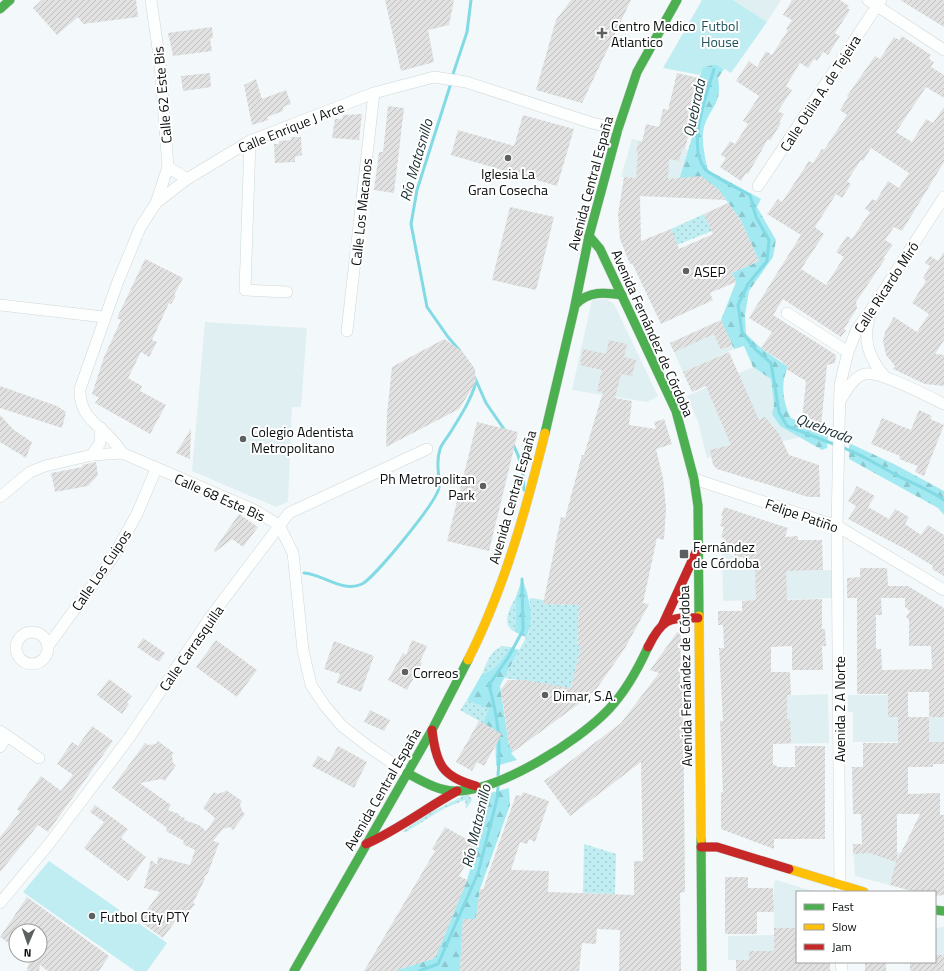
<svg xmlns="http://www.w3.org/2000/svg" width="944" height="971" font-family="'Titillium Web',sans-serif">
<defs>
<pattern id="grass-dots" width="8" height="8" patternUnits="userSpaceOnUse"><rect width="8" height="8" fill="#bfedf2"/><path d="M2 2h.1M6 6h.1" fill="none" stroke="#a3cace" stroke-width="1.8" stroke-linecap="round"/></pattern>
<pattern id="forest-firs" width="22" height="20" patternUnits="userSpaceOnUse"><rect width="22" height="20" fill="#a3e9f1"/><path d="M5 1l3.5 6h-7zM16 11l3.5 6h-7z" fill="#8bc7cd"/></pattern>
<pattern id="building-hatch" width="6" height="6" patternUnits="userSpaceOnUse"><rect width="6" height="6" fill="#e0e1e0"/><path d="M-1 1l2-2M0 6l6-6M5 7l2-2" fill="none" stroke="#bfc0bf"/></pattern>
</defs>
<rect width="100%" height="100%" fill="#f3f9fa"/>
<g fill="#e0eff1">
<path d="M733,0H781L767,22Z"/>
<path d="M632,139L688,150L679,180L621,177Z"/>
<path d="M607,299L614,304L658,396L647,402L572,390L592,300Z"/>
<path d="M721,320L734,349L683,372L670,343Z"/>
<path d="M205,322L307,328L301,407H292L288,502L276,507L192,471Z"/>
<path d="M753,367L771,379L774,406L772,414L780,426L801,437L707,458L698,422L687,396Z"/>
<path d="M722,551L770,571L832,570V598L723,601Z"/>
<path d="M828,694L829,743L773,744L772,696Z"/>
<path d="M848,695H908V717H944V742H853V712H848Z"/>
<path d="M853,844H868L933,861V892H916L855,876Z"/>
<path d="M776,880L816,892H797V960H728V936L774,935V882Z"/>
<path d="M944,927V971H910V962H935V928Z"/>
</g>
<g fill="url(#grass-dots)">
<path d="M704,214L712,231L677,245L671,229Z"/>
<path d="M516,597L515,632C500,625 510,607 516,597Z"/>
<path d="M530,598L544,600L543,604L579,605L577,646H581L571,688L504,678L529,632Z"/>
<path d="M503,646L510,647C503,658 495,671 482,674C487,663 490,650 503,646Z"/>
<path d="M467,700L490,709L483,723L460,710Z"/>
<path d="M465,795H469L472,800L466,809L465,800L443,809L406,832H402L424,816Z"/>
<path d="M584,844L616,854L615,894L583,893Z"/>
</g>
<g fill="url(#forest-firs)">
<path d="M716,64L724,69L718,78C722,103 713,104 705,124C700,136 705,158 708,170L761,199L757,207L776,240L773,257L749,291L745,315L746,334L761,348L788,367C780,383 783,403 791,418L828,434L827,448L822,450L780,426L772,414L774,406L771,379L753,367L744,346L734,349L721,320L736,282L732,273L759,261L740,219L718,189L679,180L693,134L702,93H704L707,80L700,78L702,67Z"/>
<path d="M849,443L894,464L944,491V515L938,508L849,459Z"/>
<path d="M522,579C529,594 535,621 526,637L515,632L516,597Z"/>
<path d="M510,647L519,650L500,686L509,745L513,752L511,753L517,760L496,766L495,730L483,723L489,709L467,700L482,674C495,671 503,658 510,647Z"/>
<path d="M509,788L510,805L480,889L476,919H463L460,971H394L435,958L467,880L477,845L487,794Z"/>
</g>
<g fill="#bfedf2">
<path d="M702,0H733L767,22L731,73L716,64L702,68L700,75L663,68Z"/>
<path d="M49,861L167,943L147,971H135L23,892Z"/>
</g>
<g fill="none" stroke-linecap="round" stroke-linejoin="round">
<g stroke="#82dae5" stroke-width="3">
<path d="M714,69C707,95 686,146 705,169C710,175 741,190 750,195L756,217L769,240L767,261L748,284L738,305L742,332L755,349L771,363L779,412L787,426L836,445"/>
<path d="M452,77L467,32L471,0"/>
<path d="M451,83L417,190L411,224L427,307L448,337L460,351"/>
<path d="M475,378L486,403L506,432"/>
<path d="M513,444C521,459 524,472 524,490"/>
<path d="M841,447C862,454 880,467 900,477C915,484 930,490 944,500"/>
<path d="M304,573C323,574 342,593 362,584C374,578 438,501 439,487C440,473 435,464 440,449C442,443 447,438 450,433C460,417 471,400 476,382"/>
<path d="M498,775C501,741 498,718 489,685L509,656L523,630L522,579"/>
<path d="M419,971L438,964L478,873L497,799L498,787"/>
</g>
</g>
<g fill="url(#building-hatch)" fill-rule="evenodd">
<path d="M42,0H136L138,17L83,24L78,17L57,35L33,8Z"/>
<path d="M385,0H454L449,25L428,30L434,62L401,71Z"/>
<path d="M571,0H631L582,103L536,90L556,20Z"/>
<path d="M792,0H840L849,6L847,8L850,10L835,33L840,36L828,55L823,52L817,61L814,59L808,68L800,63L786,86L792,90L778,111L784,114L779,122L781,123L770,141L768,139L748,174L746,173L741,181L720,167L726,158L721,155L730,141L735,144L748,124L743,121L759,96L736,81L749,61L757,67L766,51L772,55L788,30L786,29L792,20L783,15Z"/>
<path d="M900,0H944V27Z"/>
<path d="M212,27L213,38L210,39L212,51L173,56L168,33Z"/>
<path d="M902,36L931,55L929,59L934,62L931,67L944,75V98L926,87L896,132L912,142L926,119L933,123L944,107V162L902,231L894,227L885,240L893,245L883,258L885,259L856,302L857,308L844,329L846,330L841,337L783,299L773,315L836,355L835,363L827,365L821,426L802,419L806,381L786,369L788,367L780,360L761,348L772,332L749,318L801,235L767,214L778,199L782,202L809,161L813,163L822,149L824,150L847,115L840,110L848,97L847,96L875,56L880,59L894,37L899,40ZM871,148L909,173L899,188L888,181L876,201L872,199L865,209L870,212L852,239L847,236L836,252L844,257L826,285L801,269L824,234L815,227L836,194L842,198L851,184L847,181L861,160L863,161Z"/>
<path d="M210,73L211,87L183,91L181,76Z"/>
<path d="M677,73L707,80L704,94L702,93L693,134L689,133L685,149H682L679,161L669,159L668,179L701,176L718,189L726,200L640,196L641,241L671,229L679,249L713,234L704,214L728,203L740,219L759,261L732,273L736,282L710,293L713,300L661,324L632,263L630,264L620,239L618,214L624,177L636,178L638,152H636L639,141L642,142L646,124L659,127L663,109L668,110Z"/>
<path d="M256,79L262,99L286,90L291,104L283,107V111L267,117L268,120L252,125L244,85Z"/>
<path d="M388,106L404,108L394,193L374,190L379,152H383Z"/>
<path d="M362,114L359,140L332,138L335,119H342L343,115Z"/>
<path d="M523,115L574,129L557,186L451,155L458,130L514,146Z"/>
<path d="M291,137H301L302,155L295,157V162L275,163L274,144H279V141L291,140Z"/>
<path d="M510,207L554,217L536,290L492,280Z"/>
<path d="M944,252V340L935,354L944,355V386L925,384L893,369L895,366L886,355L883,341L885,332L894,317L917,332L929,314L912,303L926,281L923,278L930,266L925,263L930,256L938,261Z"/>
<path d="M145,259L183,278L174,295L176,296L171,304L169,303L152,340L157,342L149,357L141,352L128,378L142,386L140,391L166,405L150,434L95,403L99,398L92,394L104,357L121,320L117,318Z"/>
<path d="M721,320L732,345L721,350L714,334L674,352L670,343Z"/>
<path d="M444,339L462,351L475,369L476,382L459,409L386,447L387,414L392,367Z"/>
<path d="M609,340L627,344L624,357L636,360L632,376L621,374L615,398L632,401L629,425L656,429L654,422L664,419L672,444L656,449L663,478L666,508L664,540L657,538L643,603L649,604L625,648L595,691L581,699L580,703L513,752L509,745L501,689L508,680H524L571,688L581,646H577L579,605L543,604L561,517L565,518L582,455H584L603,392L597,391L602,370L580,365L583,349L606,354Z"/>
<path d="M729,352L759,420L765,417L779,434L789,455L819,465L820,497H808L717,469L713,465L710,450L731,445L706,386L692,392L683,372Z"/>
<path d="M0,386L57,406L66,412L62,428L0,408Z"/>
<path d="M919,410L932,416L930,419L944,425L924,476L915,472L918,466L899,459L900,456L871,444L882,418L911,430Z"/>
<path d="M0,415L14,430L32,442L26,458L0,442Z"/>
<path d="M477,422L518,432L489,551L447,541Z"/>
<path d="M191,429L190,459L176,453Z"/>
<path d="M96,462L98,475L88,486L55,492L51,473L83,467L82,465Z"/>
<path d="M857,486L875,496L868,507L889,519L895,509L909,517L905,524L921,535L928,525L944,535V576L932,569L933,566L907,550L848,519L856,506L848,501Z"/>
<path d="M724,507L788,528L785,537L798,536V540H822L823,570L786,571L787,600L822,599V629H825L826,646H822L823,670H792V646L771,647V672H790L791,695H787V719H790L791,743L773,744V764L778,767H795V746H825V839H774V849L721,829V792H723L720,721H723L719,648H724L723,625H718V611H742V601L756,600L755,562L734,555L735,552L721,547L724,538L721,537L724,527L720,526L723,516H721Z"/>
<path d="M239,514L258,527L243,547L232,539L215,552L214,550Z"/>
<path d="M860,568H887L888,586H908L944,608V717H929V742H944V764H933V767H908V794L940,793V815H944V895L935,896V892H916L890,885L896,862L869,853L853,854V844H862L861,814H853L852,767H863V743H898V717H888V694H857V598H847V578L860,577ZM881,598H905V607L910,611L906,617L909,620V646H931L932,669L882,670L881,649H876V615H882ZM908,692H929V717H908ZM897,814H920L897,861Z"/>
<path d="M681,627L680,684L683,685L685,892L680,893L681,971H619L620,930L597,929L596,944L582,943L579,971H460L463,919H476L480,889H483L516,795L521,796L523,792L549,801L535,842L529,839L527,844L520,842L511,870L549,871L548,892L634,895V861H643L641,762L570,816L544,781L621,723L659,673L650,670Z"/>
<path d="M143,638L165,653L159,662L137,647Z"/>
<path d="M216,640L257,670L237,697L196,667Z"/>
<path d="M412,640L427,646L420,662L422,663L407,690L388,680L403,653L406,655Z"/>
<path d="M334,641L374,656L361,692L337,683L340,674L324,669Z"/>
<path d="M109,679L132,696L127,702L129,704L122,714L97,695Z"/>
<path d="M370,710L390,720L384,731L364,722Z"/>
<path d="M479,721L502,734L484,766L477,762L472,771L456,762Z"/>
<path d="M92,726L113,741L48,832L38,825L0,872V837L20,812L17,809L41,776L61,791L73,775L57,764L72,742L78,746Z"/>
<path d="M158,741L174,753L172,755L173,763L176,765L165,781L162,779L140,783L171,805L168,810L179,814V816L185,818L184,820L199,825L206,831L215,818L203,808L214,792L217,794L224,792L226,790L242,801L240,804L242,811L245,814L233,830L230,827L223,829L213,841L219,843L208,873L204,877L205,879L193,903L195,904L186,915L182,912L163,938L139,921L160,892L144,888L151,860L157,865L158,857L190,865L195,850L183,844L184,841L166,831L167,828L112,788L145,743L148,745L156,744Z"/>
<path d="M338,746L367,762L354,788L312,766L318,756L329,762Z"/>
<path d="M95,805L128,829L121,838L146,857L128,881L84,848L104,822L90,812Z"/>
<path d="M445,827L477,845L459,876L467,880L435,958L394,971H364L435,851L432,849Z"/>
<path d="M725,877H748V888H773L774,912H757V934H725Z"/>
<path d="M27,897L109,956L99,971H48L40,965L39,971H27L30,958L26,955H40V931H16V948L0,937Z"/>
<path d="M774,928H797V962H830V971H736V960H749V951H774Z"/>
<path d="M936,955H944V971H910V962H935Z"/>
<rect x="865" y="962" width="21" height="9"/>
</g>
<g fill="none" stroke-linecap="round" stroke-linejoin="round">
<g stroke="#d1d6d7" stroke-width="12">
<g id="street">
<path d="M151,0L160,63L168,167L156,203"/>
<path d="M868,0L944,50"/>
<path d="M250,141L245,290L287,292"/>
<path d="M168,167L187,179"/>
<path d="M758,186L881,0"/>
<path d="M0,305L104,317"/>
<path d="M787,313L848,352"/>
<path d="M870,315C862,338 869,359 885,377"/>
<path d="M347,331L374,93"/>
<path d="M840,401C846,391 853,377 865,374C879,370 929,397 944,404"/>
<path d="M122,453C107,426 79,423 80,389L117,284L140,228L156,203L187,179L250,141L374,93L434,77L466,82L592,123L618,129"/>
<path d="M92,455L100,443L101,428"/>
<path d="M694,479L837,526L944,590"/>
<path d="M0,497L30,472L45,466L92,455L122,453L254,510L279,525L293,553L303,650L311,685L325,706L342,726L369,747L407,773"/>
<circle cx="32" cy="648" r="16"/>
<path d="M48,646L113,557L137,514L156,469"/>
<path d="M0,731L39,758"/>
<path d="M0,747L7,736"/>
<path d="M840,891L837,526L840,385L848,352L857,329L871,310L944,197"/>
<path d="M0,903L49,844L129,738L209,619L289,513L427,449"/>
<path d="M841,962L842,971"/>
</g>
</g>
<g stroke="#d1d6d7" stroke-width="10">
<g id="fast">
<path d="M0,9L10,0"/>
<path d="M589,236L600,249L676,411L694,479L698,506L699,616"/>
<path d="M576,304C589,291 605,292 622,295"/>
<path d="M545,433L574,310L589,236L618,129L637,72L677,0"/>
<path d="M407,773C422,781 438,791 455,791C500,791 579,741 609,709C625,692 638,669 648,647"/>
<path d="M701,839L702,971"/>
<path d="M935,910L944,911"/>
<path d="M294,971L432,730L468,660"/>
</g>
</g>
<g stroke="#d1d6d7" stroke-width="10">
<g id="slow">
<path d="M699,616L701,839"/>
<path d="M468,660C504,589 526,510 545,433"/>
<path d="M789,869L864,892"/>
</g>
</g>
<g stroke="#d1d6d7" stroke-width="10">
<g id="jam">
<path d="M663,624L697,550"/>
<path d="M648,647C661,621 668,616 698,618"/>
<path d="M432,730C436,764 442,777 476,786"/>
<path d="M366,844C398,830 426,808 457,791"/>
<path d="M701,847H717L789,869"/>
</g>
</g>
<use href="#street" stroke="#fdfefe" stroke-width="11"/>
<use href="#fast" stroke="#4caf50" stroke-width="9"/>
<use href="#slow" stroke="#ffc107" stroke-width="9"/>
<use href="#jam" stroke="#c62828" stroke-width="9"/>
</g>
<g fill="#5c6061" stroke="#fff" stroke-width="1.5">
<path d="M600 27h4v4h4v4h-4v4h-4v-4h-4v-4h4z"/>
<circle cx="508" cy="158" r="4"/>
<circle cx="686" cy="271" r="4"/>
<circle cx="243" cy="439" r="4"/>
<circle cx="483" cy="486" r="4"/>
<rect x="679" y="549" width="10" height="10" rx="2"/>
<circle cx="405" cy="672" r="4"/>
<circle cx="545" cy="695" r="4"/>
<circle cx="92" cy="916" r="4"/>
</g>
<g text-anchor="middle" dominant-baseline="central" stroke-width="4" stroke-linejoin="round" paint-order="stroke">
<g font-size="14" fill="#0a0e0e" stroke="#fff" text-anchor="start">
<text x="611" y="25">Centro Medico<tspan x="611" dy="16">Atlantico</tspan></text>
<text x="508" y="173" text-anchor="middle">Iglesia La<tspan x="508" dy="16">Gran Cosecha</tspan></text>
<text x="694" y="271">ASEP</text>
<text x="251" y="431">Colegio Adentista<tspan x="251" dy="16">Metropolitano</tspan></text>
<text x="475" y="478" text-anchor="end">Ph Metropolitan<tspan x="475" dy="16">Park</tspan></text>
<text x="693" y="546">Fernández<tspan x="693" dy="16">de Córdoba</tspan></text>
<text x="413" y="672">Correos</text>
<text x="553" y="695">Dimar, S.A.</text>
<text x="100" y="916">Futbol City PTY</text>
</g>
<g font-size="14" fill="#1f545a" stroke="#fff">
<text x="720" y="25">Futbol<tspan x="720" dy="16">House</tspan></text>
</g>
<g font-size="14" fill="#0a0e0e" stroke="#fff">
<text transform="translate(820 93) rotate(-57)">Calle Otilia A. de Tejeira</text>
<text transform="translate(162 95) rotate(-95)">Calle 62 Este Bis</text>
<text transform="translate(291 127) rotate(-22)">Calle Enrique J Arce</text>
<text transform="translate(590 183) rotate(-75)">Avenida Central España</text>
<text transform="translate(361 212) rotate(-84)">Calle Los Macanos</text>
<text transform="translate(886 287) rotate(-57)">Calle Ricardo Miró</text>
<text transform="translate(653 333) rotate(66)">Avenida Fernández de Córdoba</text>
<text transform="translate(220 497) rotate(24)">Calle 68 Este Bis</text>
<text transform="translate(512 497) rotate(-74)">Avenida Central España</text>
<text transform="translate(802 515) rotate(19)">Felipe Patiño</text>
<text transform="translate(101 570) rotate(-56)">Calle Los Cuipos</text>
<text transform="translate(191 648) rotate(-55)">Calle Carrasquilla</text>
<text transform="translate(685 676) rotate(-91)">Avenida Fernández de Córdoba</text>
<text transform="translate(839 709) rotate(-90)">Avenida 2 A Norte</text>
<text transform="translate(382 789) rotate(-60)">Avenida Central España</text>
</g>
<g font-size="15" font-style="italic" fill="#192f32" stroke="#fff">
<text transform="translate(694 108) rotate(-78)">Quebrada</text>
<text transform="translate(416 160) rotate(-74)">Río Matasnillo</text>
<text transform="translate(824 428) rotate(21)">Quebrada</text>
<text transform="translate(476 826) rotate(-77)">Río Matasnillo</text>
</g>
</g>
<rect x="796" y="891" width="140" height="72" fill="#ffffff" stroke="#9d9f9f"/>
<rect x="804" y="904" width="20" height="6" fill="#4caf50" stroke="#9d9f9f"/>
<text x="832" y="911" font-size="12" fill="#0a0e0e">Fast</text>
<rect x="804" y="924" width="20" height="6" fill="#ffc107" stroke="#9d9f9f"/>
<text x="832" y="931" font-size="12" fill="#0a0e0e">Slow</text>
<rect x="804" y="944" width="20" height="6" fill="#c62828" stroke="#9d9f9f"/>
<text x="832" y="951" font-size="12" fill="#0a0e0e">Jam</text>
<g transform="translate(28 943) rotate(182)"><circle r="19" fill="#ffffff" stroke="#9d9f9f"/>
<path d="M0-3L7 15L0 10L-7 15Z" fill="#5c6061"/>
<text y="-6" font-size="11" font-weight="bold" text-anchor="middle" fill="#0a0e0e">N</text>
</g>
</svg>
